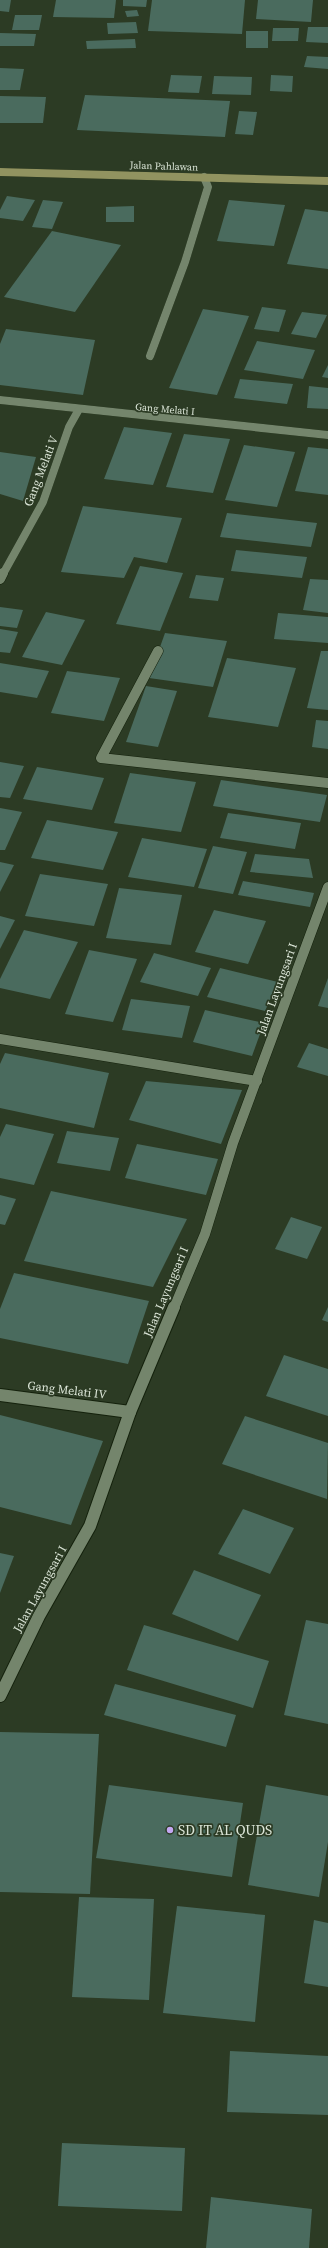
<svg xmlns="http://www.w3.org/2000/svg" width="328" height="2248" font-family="'Source Serif 4',serif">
<rect width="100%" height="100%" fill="#2c3b24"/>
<g fill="#4a6b5e">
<path d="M0,0H11L9,12L0,11Z"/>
<path d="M56,0H116L114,18L53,17Z"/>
<path d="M123,0H147L146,7L123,6Z"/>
<path d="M152,0H245L242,34L148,31Z"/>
<path d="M258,0H313L311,22L256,19Z"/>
<path d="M137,10L139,16L127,17L125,11Z"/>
<path d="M15,15H42L39,30H12Z"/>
<path d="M136,22L138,33L108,34L107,23Z"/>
<path d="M308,27H328V43L306,42Z"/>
<path d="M273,28H299L298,41H272Z"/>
<rect x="246" y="31" width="22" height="17"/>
<path d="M0,33L36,34L34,46H0Z"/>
<path d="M135,39L136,48L87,49L86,41Z"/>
<path d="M307,56L328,57V69L304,67Z"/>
<path d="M0,68L24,69L20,90H0Z"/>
<path d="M171,75L202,76L199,93L168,92Z"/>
<path d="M271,75L293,76L292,92L270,91Z"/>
<path d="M214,76L252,77L251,95L212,94Z"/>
<path d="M85,95L230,101L225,137L77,130Z"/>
<path d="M0,96L46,97L43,123H0Z"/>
<path d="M239,111L257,112L253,135L235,134Z"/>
<path d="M7,196L35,200L23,221L0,218V210Z"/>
<path d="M43,200L63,202L52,229L32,227Z"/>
<path d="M229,200L285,205L274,246L217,241Z"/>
<path d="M134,206V222H106V207Z"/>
<path d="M305,209L328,212V269L287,264Z"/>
<path d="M52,231L121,245L75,312L4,297Z"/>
<path d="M262,307L286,310L279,332L254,329Z"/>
<path d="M203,309L249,316L217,395L169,388Z"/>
<path d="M302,312L327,315L316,338L291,334Z"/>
<path d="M6,329L95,340L83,395L0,385V344Z"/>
<path d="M257,341L315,350L303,379L244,370Z"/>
<path d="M328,365V378L322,377Z"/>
<path d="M240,379L293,384L287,404L234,398Z"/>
<path d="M309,386L328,388V409L307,408Z"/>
<path d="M124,427L172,433L153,485L104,479Z"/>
<path d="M184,434L230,439L213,493L166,487Z"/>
<path d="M244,445L295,452L277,507L225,500Z"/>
<path d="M308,447L328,449V495L295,491Z"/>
<path d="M0,452L36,457L23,501L0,494Z"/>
<path d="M83,506L182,518L167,563L134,557L124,578L61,572Z"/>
<path d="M227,513L317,523L311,547L220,537Z"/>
<path d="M236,550L307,557L302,578L231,571Z"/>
<path d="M140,566L183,573L160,631L116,624Z"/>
<path d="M196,575L224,578L218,601L189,598Z"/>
<path d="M310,579L328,580V613L303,610Z"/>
<path d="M0,607L23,610L17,628L0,626Z"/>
<path d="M46,612L85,620L62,665L22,657Z"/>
<path d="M278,613L328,617V643L274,639Z"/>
<path d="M0,629L18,632L10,653L0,652Z"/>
<path d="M165,633L227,641L213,687L149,678Z"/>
<path d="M321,651H328V710L307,708Z"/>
<path d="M227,658L296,668L278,727L208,717Z"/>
<path d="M0,663L49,671L37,698L0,692Z"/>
<path d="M67,671L120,678L104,721L51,713Z"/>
<path d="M146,686L177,691L158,747L126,742Z"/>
<path d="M316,720L328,721V749L312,747Z"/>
<path d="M0,762L24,766L10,798L0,797Z"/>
<path d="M37,767L104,778L92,810L23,799Z"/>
<path d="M130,773L196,782L181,832L114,823Z"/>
<path d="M221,780L327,795L320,822L213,806Z"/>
<path d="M0,808L22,812L5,850H0Z"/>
<path d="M228,813L301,823L295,849L220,838Z"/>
<path d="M47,820L118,832L103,870L31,858Z"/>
<path d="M142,838L207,849L194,887L128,877Z"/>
<path d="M213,846L247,852L233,894L198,888Z"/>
<path d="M255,854L309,859L313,878L250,872Z"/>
<path d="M0,862L14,865L0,892Z"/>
<path d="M40,874L108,884L94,926L25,916Z"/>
<path d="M243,881L314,893L310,907L238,895Z"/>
<path d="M119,888L182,895L171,945L106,938Z"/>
<path d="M214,910L266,921L248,964L195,952Z"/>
<path d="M0,916L15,920L0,949Z"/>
<path d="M24,930L78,942L50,999L0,988V979Z"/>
<path d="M89,950L137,959L113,1022L65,1014Z"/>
<path d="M154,953L211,968L198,996L140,982Z"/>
<path d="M220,968L278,982L265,1011L207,997Z"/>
<path d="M328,978V1008L318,1006Z"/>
<path d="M131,999L190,1006L182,1038L122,1030Z"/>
<path d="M205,1010L264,1023L252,1056L193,1042Z"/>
<path d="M309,1043L328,1049V1076L297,1067Z"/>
<path d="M5,1053L109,1073L94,1128L0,1108V1064Z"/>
<path d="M146,1081L242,1090L221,1144L129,1120Z"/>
<path d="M6,1124L54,1134L34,1185L0,1178V1137Z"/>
<path d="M67,1131L119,1138L110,1171L57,1163Z"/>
<path d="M137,1144L218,1159L206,1195L125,1178Z"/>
<path d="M51,1191L187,1219L153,1287L24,1261Z"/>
<path d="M0,1195L16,1199L5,1225L0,1224Z"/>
<path d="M291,1217L322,1227L307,1259L275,1249Z"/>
<path d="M14,1273L149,1301L128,1364L0,1338V1309Z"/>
<path d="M328,1307V1322L322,1320Z"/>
<path d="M284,1355L328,1369V1416L266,1396Z"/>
<path d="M0,1415L103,1441L71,1525L0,1507Z"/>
<path d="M245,1416L328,1443L327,1499L222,1464Z"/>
<path d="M243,1509L294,1528L270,1574L218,1554Z"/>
<path d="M0,1553L14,1556L0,1593Z"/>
<path d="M194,1570L261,1595L238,1641L172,1614Z"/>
<path d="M306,1620L328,1624V1724L284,1715Z"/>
<path d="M144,1625L269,1661L253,1708L127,1670Z"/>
<path d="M115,1684L236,1715L226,1747L104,1715Z"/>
<path d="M0,1732L99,1734L90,1894L0,1892Z"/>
<path d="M109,1785L243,1803L232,1877L96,1858Z"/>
<path d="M266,1785L328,1796V1842L319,1897L248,1885Z"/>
<path d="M79,1897L154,1899L149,2000L72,1997Z"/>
<path d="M177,1906L265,1915L255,2022L163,2013Z"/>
<path d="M314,1920L328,1923V1987L304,1983Z"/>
<path d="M230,2051L328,2056V2115L227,2112Z"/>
<path d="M62,2143L185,2148L182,2211L58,2206Z"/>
<path d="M211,2197L312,2209L309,2248H206Z"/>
</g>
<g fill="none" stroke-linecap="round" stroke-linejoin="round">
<g stroke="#14210c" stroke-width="8">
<g id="minor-far2">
<path d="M150,356L185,262L208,187L204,177"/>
<path d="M0,400L328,435"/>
<path d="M3,574L43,502L69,427L78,411"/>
</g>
</g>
<g stroke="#14210c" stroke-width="11">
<g id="minor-far1">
<path d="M0,579L3,573"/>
<path d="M158,651L101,758L328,783"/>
<path d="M0,1039L257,1081"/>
<path d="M174,1308L205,1234L233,1143L328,887"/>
</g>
</g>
<g stroke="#14210c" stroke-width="14">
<g id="minor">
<path d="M0,1395L130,1412"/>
<path d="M0,1696L39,1616L90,1526L130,1412L174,1307"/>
</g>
</g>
<g stroke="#14210c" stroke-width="8">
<path id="major" d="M0,172L328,181"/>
</g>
<use href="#minor-far2" stroke="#74856c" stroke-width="8"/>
<use href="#minor-far1" stroke="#74856c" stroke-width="10"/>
<use href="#minor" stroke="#74856c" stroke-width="12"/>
<use href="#major" stroke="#919360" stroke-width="8"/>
</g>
<circle fill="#c3a7f2" stroke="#2c3b24" stroke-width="1.5" cx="170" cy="1830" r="4"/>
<g text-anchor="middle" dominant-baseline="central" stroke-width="3.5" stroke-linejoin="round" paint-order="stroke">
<g font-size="10" fill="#dbe5d7" stroke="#2c3b24">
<text transform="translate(164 166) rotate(2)">Jalan Pahlawan</text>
<text transform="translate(165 409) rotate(5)">Gang Melati I</text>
</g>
<g font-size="12" fill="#dbe5d7" stroke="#2c3b24">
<text transform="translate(41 471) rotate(-69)">Gang Melati V</text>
<text transform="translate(277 989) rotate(-70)">Jalan Layungsari I</text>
<text transform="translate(166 1292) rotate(-67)">Jalan Layungsari I</text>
<text transform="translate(67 1390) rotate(7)">Gang Melati IV</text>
<text transform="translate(40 1589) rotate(-61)">Jalan Layungsari I</text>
</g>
<g font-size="14" fill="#dbe5d7" stroke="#2c3b24" text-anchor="start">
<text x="178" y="1830">SD IT AL QUDS</text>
</g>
</g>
</svg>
